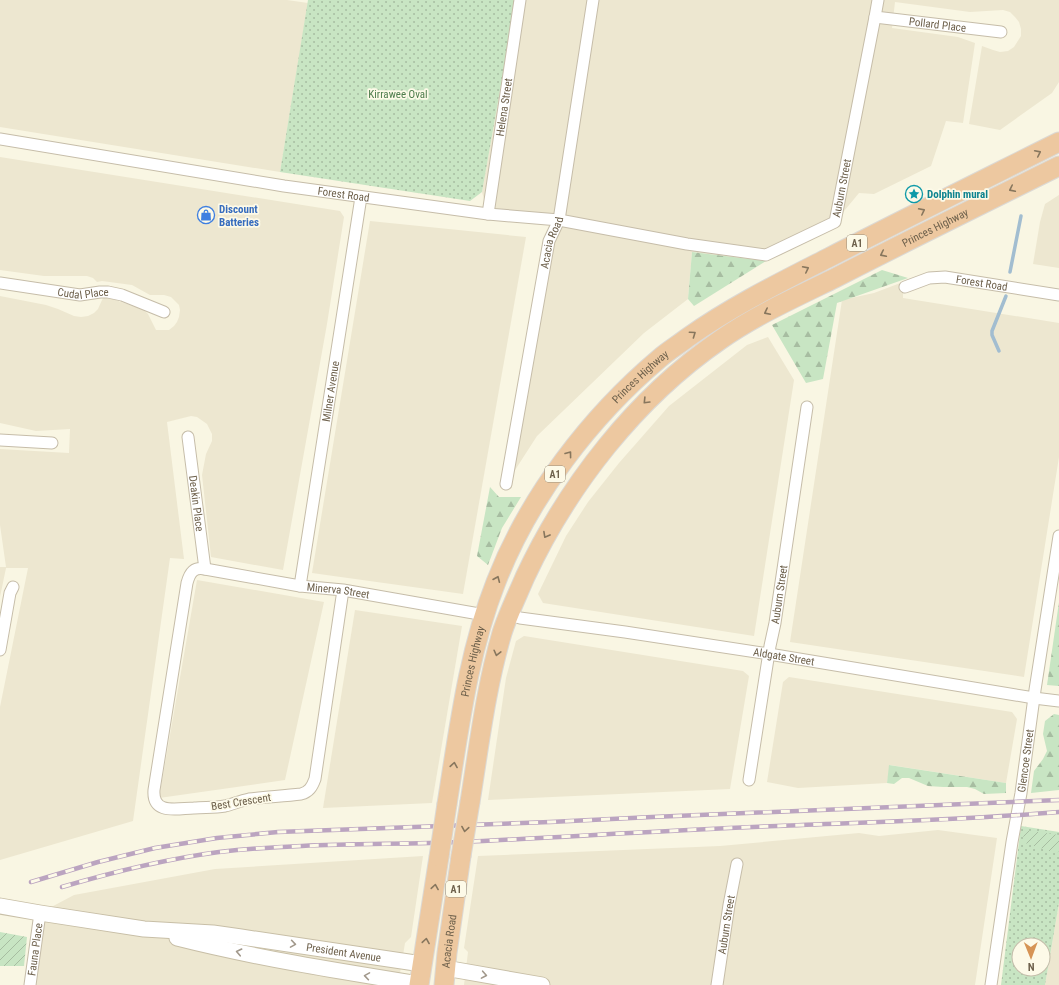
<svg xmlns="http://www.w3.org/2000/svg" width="1059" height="985" font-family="'Roboto Condensed',sans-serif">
<defs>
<pattern id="forest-firs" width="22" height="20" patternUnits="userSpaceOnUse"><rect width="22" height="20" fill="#c8e5c3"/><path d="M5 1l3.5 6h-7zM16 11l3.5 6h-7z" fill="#a7bda1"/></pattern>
<pattern id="park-dots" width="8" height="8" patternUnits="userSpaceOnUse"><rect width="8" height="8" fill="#c8e5c3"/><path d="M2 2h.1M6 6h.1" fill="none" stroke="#a7bda1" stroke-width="1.8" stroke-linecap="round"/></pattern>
<pattern id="garden-furrows" width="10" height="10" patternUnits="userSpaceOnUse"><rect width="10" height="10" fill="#c8e5c3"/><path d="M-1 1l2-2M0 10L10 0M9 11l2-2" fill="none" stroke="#a7bda1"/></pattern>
</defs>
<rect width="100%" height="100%" fill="#f9f6e3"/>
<g fill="#ede7d0">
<path d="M0,0H287L308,3L280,172L0,127Z"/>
<path d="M516,0H1059V82L1052,93L1000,130L969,124L982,46L993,50L1000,52L1008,51L1014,47L1021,36V29L1019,22L1015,17L1010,12L1003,10L970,12L895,2L892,28L958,37L975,43L963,123L946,121L931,166L874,194L859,193L835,222L767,255L766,261L692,252L688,299L644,333L537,436L506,484L559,220L488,214L482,192Z"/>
<path d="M0,157L340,211L344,217L327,324L283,570L211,557L202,475L206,454L212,441V434L207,424L197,417L191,416L167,422L184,559L170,558L133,821L0,860V707L28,568H6L0,597V567H6L0,525V449L69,453L70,429L36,431L0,423V296L46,305L58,309L74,316L81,317L88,316L94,313L98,309L102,300L104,297H107L144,310L148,314L156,330H169L174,326L177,322L179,317L180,310L179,305L171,297L164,295H150L132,285L102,281L97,282L93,278L87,276H44L0,270Z"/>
<path d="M1059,195V268L1033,264L1040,222L1045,204Z"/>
<path d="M370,221L526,237L463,594L312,573Z"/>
<path d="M903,282V298L1059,323V457L1024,677L790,642L842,300L874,293Z"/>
<path d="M768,337L794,380L754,636L543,603L538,594L566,536L588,502L619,463L669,406L747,345Z"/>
<path d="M197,580L324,602L285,780L159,798Z"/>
<path d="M355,610L462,626L432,803L323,808Z"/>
<path d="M524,636L743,671L749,676L730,789L488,800L506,678L516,641Z"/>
<path d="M789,677L1012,712L1017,719L1006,783L890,765L887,783L798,788L767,782L783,682Z"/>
<path d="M938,830L997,838L975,985H464L468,952L464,948L478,856L720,846L859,833L879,836Z"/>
<path d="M423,856L411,937L405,943L398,985H31L40,913L74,895L215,869Z"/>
<path d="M1059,903V985H1045Z"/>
</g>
<g fill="url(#forest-firs)">
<path d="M692,252L766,261L694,306L688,299Z"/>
<path d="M882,270L908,278L837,303L823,379L806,383L772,325Z"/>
<path d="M490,487L499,497H521L502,528L488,565L477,556Z"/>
<path d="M1059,602V686L1047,685Z"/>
<path d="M1054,714L1059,715V790L1031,793L1034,771L1043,759L1047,751L1043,734L1045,721Z"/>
<path d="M889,765L1006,783V793L984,794L975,789L967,787H943L928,786L909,778H902L894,784L887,783Z"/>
</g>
<g fill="url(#park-dots)" fill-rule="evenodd">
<path d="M308,0H516L482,192L470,201L280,172Z"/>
<path d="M1021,826L1059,832V903L1045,985H1001ZM1019,945H1043V969H1019Z"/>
</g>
<g fill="url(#garden-furrows)">
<path d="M1025,830L1059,835V851L1056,853L1022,842Z"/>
<path d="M0,932L27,937L24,966H0Z"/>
</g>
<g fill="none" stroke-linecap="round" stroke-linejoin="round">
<g stroke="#a2bdd0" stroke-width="3.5">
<path d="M1010,272L1021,216"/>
<path d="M999,351L992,335V331L1006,296"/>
</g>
<g stroke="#c6bda9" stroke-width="13">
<g id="street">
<path id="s1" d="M875,17L1001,32"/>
<path id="s2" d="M0,139L284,186L488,214L559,220L687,244L766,255L835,222L875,17L878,0"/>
<path id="s3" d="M488,214L520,0"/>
<path id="s4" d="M0,283L80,295L100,292H108L122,295L164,312"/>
<path id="s5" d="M905,287L929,278L945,277L1059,295"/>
<path id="s6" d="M188,437L205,569"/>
<path d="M0,440L52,443"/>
<path id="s7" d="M506,484L549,241L559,220L593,0"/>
<path id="s8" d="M300,586L361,197"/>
<path id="s9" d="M343,590L315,779C312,787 309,792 301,794C284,796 266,797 249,799C240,801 233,804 225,806C214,808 204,807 194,808C179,808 152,816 154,790L187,583C190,572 194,567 205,569L300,586L343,590L485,615"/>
<path id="s10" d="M509,615L520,618L625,632L769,654L1034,698L1059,701"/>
<path d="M0,650L10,593L13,587"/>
<path id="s11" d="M749,780L770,646L775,623L807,407"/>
<path id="s12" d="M30,985L40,913"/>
<path id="s13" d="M717,985L729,905L737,864"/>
<path id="s14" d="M991,985L1012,842L1021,793L1035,690L1059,536"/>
</g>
</g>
<g stroke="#c8bfa7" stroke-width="17">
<g id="secondary">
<path id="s15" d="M0,906L40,913L144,929L213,933L241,937L422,964"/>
<path d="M177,938C256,958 338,971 419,984"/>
<path d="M445,968L542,985"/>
</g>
</g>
<g stroke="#dcd9d4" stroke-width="21">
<g id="highway">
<path id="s16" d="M470,802C479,746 486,687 502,633C508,614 517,596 525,577C568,485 636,398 720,340C756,315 796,297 835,278C909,240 984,203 1059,166"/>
<path id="s17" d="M447,804C459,729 468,653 496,582C529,497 590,417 660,358C668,351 678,345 687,338C732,306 781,282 830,257C906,218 983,180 1059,142"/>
<path d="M419,985L439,857"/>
<path id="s18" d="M444,985L447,953L461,856"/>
</g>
</g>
<use href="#street" stroke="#fff" stroke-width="11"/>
<use href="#secondary" stroke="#fff" stroke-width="15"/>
<use href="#highway" stroke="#edc8a0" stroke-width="19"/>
<g stroke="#bba4c0" stroke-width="4.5">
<g id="rail">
<path d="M31,882L98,862L155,848L217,838L278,832L550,822L652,817L1059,800"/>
<path d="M62,887C113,872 166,859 219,852C299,843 380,845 461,842C566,837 672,830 777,826C871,822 965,820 1059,812"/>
</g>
</g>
<use href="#rail" stroke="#fdfae8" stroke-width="3" stroke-dasharray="9" stroke-linecap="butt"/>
<g stroke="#dcd9d4" stroke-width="21" stroke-linecap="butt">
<g id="highway-bridge">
<path d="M461,856L470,802"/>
<path d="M439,857L447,804"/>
</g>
</g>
<use href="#highway-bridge" stroke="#edc8a0" stroke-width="19"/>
</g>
<defs><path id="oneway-chevron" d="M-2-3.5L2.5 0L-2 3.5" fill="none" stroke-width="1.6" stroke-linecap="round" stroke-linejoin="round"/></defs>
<g stroke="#87765d">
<use href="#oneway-chevron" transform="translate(1038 153) rotate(-26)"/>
<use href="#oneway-chevron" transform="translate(1012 189) rotate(154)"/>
<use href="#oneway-chevron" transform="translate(922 211) rotate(-27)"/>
<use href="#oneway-chevron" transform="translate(883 254) rotate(154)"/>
<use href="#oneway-chevron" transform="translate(806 269) rotate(-27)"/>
<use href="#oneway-chevron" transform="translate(767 312) rotate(153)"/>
<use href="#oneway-chevron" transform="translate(693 334) rotate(-35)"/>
<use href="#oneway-chevron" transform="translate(646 401) rotate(134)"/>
<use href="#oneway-chevron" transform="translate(569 454) rotate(-53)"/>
<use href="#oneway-chevron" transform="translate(546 535) rotate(119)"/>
<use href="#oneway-chevron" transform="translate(497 579) rotate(-67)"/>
<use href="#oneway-chevron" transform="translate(497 653) rotate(104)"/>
<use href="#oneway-chevron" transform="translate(454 765) rotate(-81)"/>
<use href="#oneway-chevron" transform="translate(465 829) rotate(99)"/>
<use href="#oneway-chevron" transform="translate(435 887) rotate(-81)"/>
<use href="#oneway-chevron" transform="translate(426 941) rotate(-81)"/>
</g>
<g stroke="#a1988b">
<use href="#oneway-chevron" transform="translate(293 944) rotate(9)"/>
<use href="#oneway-chevron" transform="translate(239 952) rotate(-168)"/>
<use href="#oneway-chevron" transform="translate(484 975) rotate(10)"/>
<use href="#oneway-chevron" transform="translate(367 976) rotate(-171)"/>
</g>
<defs>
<g id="sight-ring" transform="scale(0.9)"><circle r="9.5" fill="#fdfae8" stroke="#0f9aa8" stroke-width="1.5"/><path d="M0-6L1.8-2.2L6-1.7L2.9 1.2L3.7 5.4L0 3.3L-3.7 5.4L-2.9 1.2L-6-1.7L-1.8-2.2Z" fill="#0f9aa8"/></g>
<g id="shop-ring" transform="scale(0.9)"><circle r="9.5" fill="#fdfae8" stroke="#3f7fe0" stroke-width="1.5"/><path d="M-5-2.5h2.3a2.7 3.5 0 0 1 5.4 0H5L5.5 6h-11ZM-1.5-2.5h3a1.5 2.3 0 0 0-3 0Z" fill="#3f7fe0"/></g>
</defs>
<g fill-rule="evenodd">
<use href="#sight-ring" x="914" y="194"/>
<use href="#shop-ring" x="206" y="215"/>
</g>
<g text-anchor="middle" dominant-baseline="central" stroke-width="3.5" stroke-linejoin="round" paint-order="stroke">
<g fill="#fdfae8" stroke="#998f7b" stroke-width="1">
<rect x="847" y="235" width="20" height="16" rx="3"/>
<rect x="545" y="466" width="20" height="16" rx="3"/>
<rect x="446" y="881" width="20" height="16" rx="3"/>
</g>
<g font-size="10" font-weight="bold" fill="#6e614c">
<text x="857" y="243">A1</text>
<text x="555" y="474">A1</text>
<text x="456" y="889">A1</text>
</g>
<g font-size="11" fill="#6e614c" stroke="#fdfae8">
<text stroke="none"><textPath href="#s1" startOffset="63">Pollard Place</textPath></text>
<text stroke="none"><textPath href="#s3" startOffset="108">Helena Street</textPath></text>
<text stroke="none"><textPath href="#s2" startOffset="886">Auburn Street</textPath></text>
<text stroke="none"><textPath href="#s2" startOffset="348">Forest Road</textPath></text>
<text stroke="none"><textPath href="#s16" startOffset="786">Princes Highway</textPath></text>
<text stroke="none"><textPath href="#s7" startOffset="246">Acacia Road</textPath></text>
<text stroke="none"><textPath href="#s5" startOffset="79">Forest Road</textPath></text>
<text stroke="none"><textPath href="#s4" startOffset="84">Cudal Place</textPath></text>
<text stroke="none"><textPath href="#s17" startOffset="481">Princes Highway</textPath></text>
<text stroke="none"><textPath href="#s8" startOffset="197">Milner Avenue</textPath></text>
<text stroke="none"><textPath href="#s6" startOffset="67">Deakin Place</textPath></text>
<text stroke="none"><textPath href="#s9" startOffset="744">Minerva Street</textPath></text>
<text stroke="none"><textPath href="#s11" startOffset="188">Auburn Street</textPath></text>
<text stroke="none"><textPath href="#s10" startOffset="278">Aldgate Street</textPath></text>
<text stroke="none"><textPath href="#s17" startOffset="145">Princes Highway</textPath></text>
<text stroke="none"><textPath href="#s14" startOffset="227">Glencoe Street</textPath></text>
<text transform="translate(241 802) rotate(-9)">Best Crescent</text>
<text stroke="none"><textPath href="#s13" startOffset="61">Auburn Street</textPath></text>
<text stroke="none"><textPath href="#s18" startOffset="44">Acacia Road</textPath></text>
<text stroke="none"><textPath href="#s12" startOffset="36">Fauna Place</textPath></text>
<text stroke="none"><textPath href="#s15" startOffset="347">President Avenue</textPath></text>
</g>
<g font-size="11" fill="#4d7d4c" stroke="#fdfae8">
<text x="398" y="94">Kirrawee Oval</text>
</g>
<g font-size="11" font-weight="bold" fill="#0d838f" stroke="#fdfae8" text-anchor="start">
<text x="927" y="194">Dolphin mural</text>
</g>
<g font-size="11" font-weight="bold" fill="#366cbe" stroke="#fdfae8" text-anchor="start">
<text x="219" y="209">Discount<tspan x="219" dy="13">Batteries</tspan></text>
</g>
</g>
<g transform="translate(1031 957) rotate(179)"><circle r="19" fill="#fdfae8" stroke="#c4bdaa"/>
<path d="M0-3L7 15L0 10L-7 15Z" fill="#d69455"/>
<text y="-6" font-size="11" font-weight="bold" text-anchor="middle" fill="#6e614c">N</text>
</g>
</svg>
